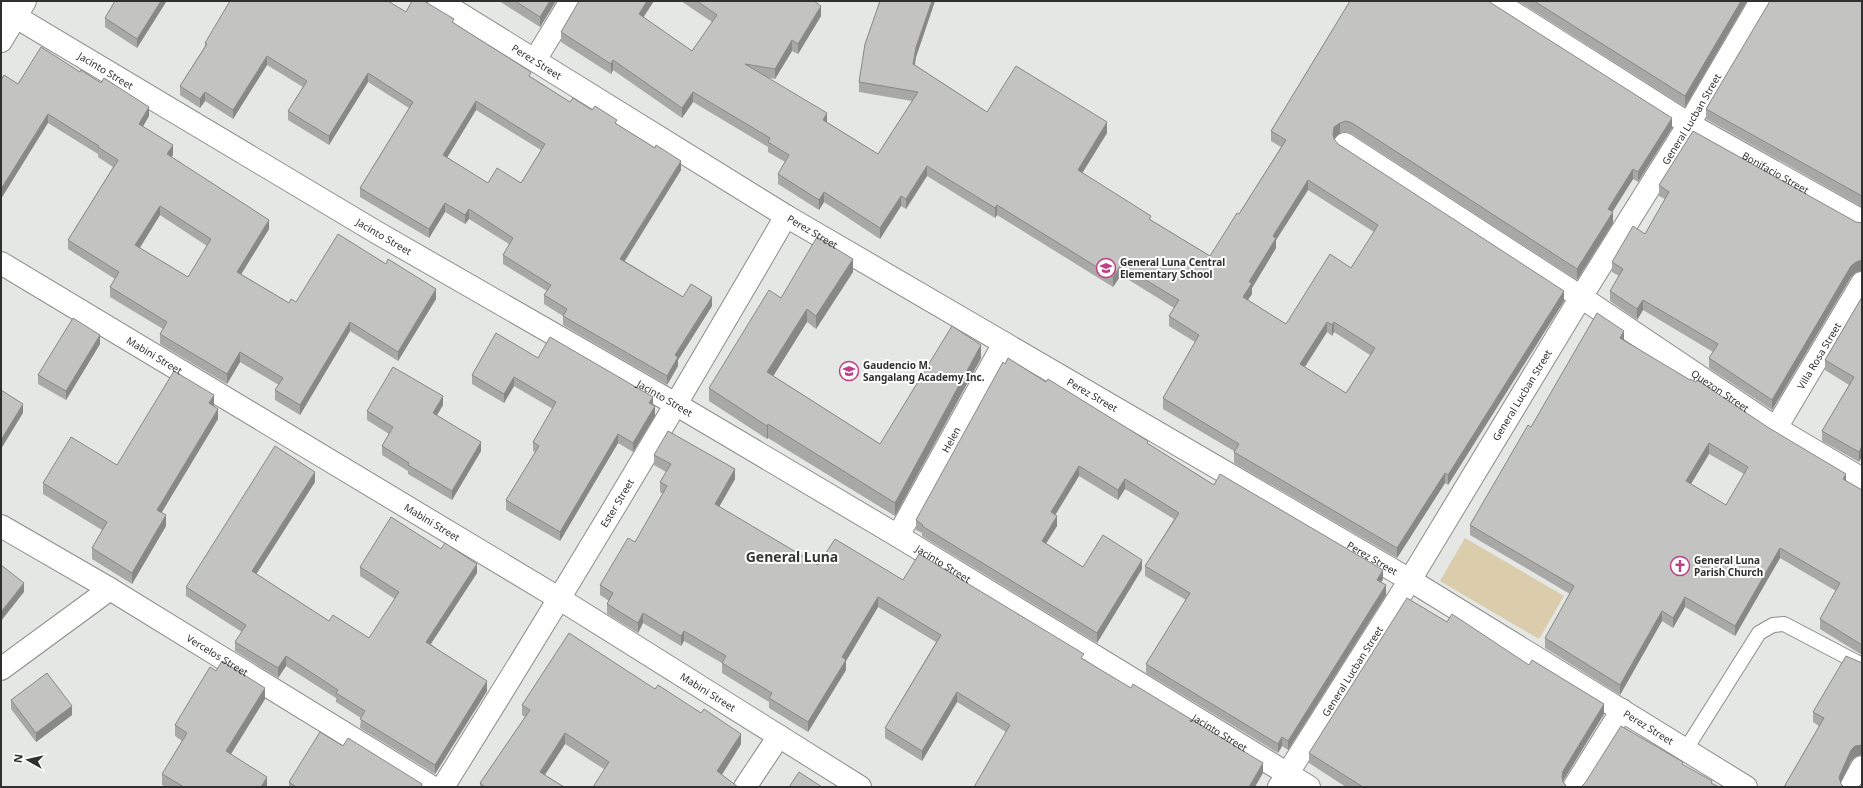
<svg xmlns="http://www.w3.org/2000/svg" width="1863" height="788" font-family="'Noto Sans',sans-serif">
<rect width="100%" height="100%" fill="#e4e7e4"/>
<path fill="#dbccac" d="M1465,538L1564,596L1539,639L1440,581Z"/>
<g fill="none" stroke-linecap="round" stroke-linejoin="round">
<g stroke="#8b8d8b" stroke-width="16">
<path id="lane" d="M1686,749L1759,633L1773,625L1784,624L1862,665"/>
</g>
<g stroke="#8b8d8b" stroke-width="24">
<g id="street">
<path id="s1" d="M1495,1L1689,124L1862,221"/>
<path id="s2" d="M1,8L376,232L677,405L898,536L1309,787"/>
<path d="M1,41L25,1"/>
<path d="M535,60L571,1"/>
<path id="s3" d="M1345,144L1581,297L1776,428L1862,479"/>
<path id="s4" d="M1,263L560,599L860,787"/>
<path id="s5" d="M1776,428L1862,283"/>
<path id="s6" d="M1,526L110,589L432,787"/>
<path id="s7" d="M898,536L1004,343"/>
<path d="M1,669L110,589"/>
<path id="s8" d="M443,787C561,598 675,408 786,216"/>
<path d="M745,787L779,736"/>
<path id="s9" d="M1279,787L1410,580L1581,297L1689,124L1761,1"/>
<path d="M1574,787L1622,710"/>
<path d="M1851,787L1862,767"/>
</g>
</g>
<g stroke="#8b8d8b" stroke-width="24">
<g id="secondary">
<path id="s10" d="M439,1L786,216L1410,580L1746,787"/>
</g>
</g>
<use href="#lane" stroke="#fff" stroke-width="14"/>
<use href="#street" stroke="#fff" stroke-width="22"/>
<use href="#secondary" stroke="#fff" stroke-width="22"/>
</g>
<g fill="#a8a9a6" fill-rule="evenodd">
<path d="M166,1V2L137,48L105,27V18Z"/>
<path d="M499,1H556L540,27Z"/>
<path d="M579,1H654L643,17L692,51L712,22L681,1H814L821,16L798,54L792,51L775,79L768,78L827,122L878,154L912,101L859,92V82L880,1H935L916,57L915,65L987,112L1107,133L1082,173L1151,220L1210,256L1239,214L1281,147L1271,141V131L1350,1L1672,128L1638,182L1633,179L1612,212L1613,223L1577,280L1352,134L1346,132L1340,133L1334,138V139L1338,144L1564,301L1448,485L1445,483L1397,558L1234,463V451L1163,409V398L1195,342L1169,326V316L1174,308L1121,275L1113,287L997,215L995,218L927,176L906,209L901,206L880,239L824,202L819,210L778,184V174L785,162L768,152V147L693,102L682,118L613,70L611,74L561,42V32ZM1308,190L1374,232L1351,268L1286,324L1248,300L1252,294V288L1276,248V240ZM1327,332L1332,336L1334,332L1370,355L1346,393L1305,367Z"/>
<path d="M1518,1H1747L1685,107Z"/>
<path d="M1862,1V207L1706,119V109Z"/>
<path d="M406,12L454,23L531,77L570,102L592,110L617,124L681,170L625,261L683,297L712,306L678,360V366L667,385L563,325V316L544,304V295L547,291L503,264V255L509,244L469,219L465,224L445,212L429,238L360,197V188L409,108L368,82L329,145L288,120V111L303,87L267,65L233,119L205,101L200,108L180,95V86L205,46V43ZM476,110L541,150L521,183H488L447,158Z"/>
<path d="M80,72L149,116L143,126L173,155L171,157L269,229L241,274L289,303L296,302L436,299L398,361L350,331L300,415L275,400V390L279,385L240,362L227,384L160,344V334L163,329L110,297V287L115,279L68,249V240L113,167L98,157V154L48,123L18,84ZM160,215L207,246L188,277L140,248Z"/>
<path d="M1659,185L1862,223V271L1856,272L1851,277L1772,410L1709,368V358L1713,352L1643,310L1637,320L1610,301V291L1619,276L1612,272V262L1645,234L1665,199L1659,196Z"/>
<path d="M853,272L816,329L807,322L773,376L880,444L981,358L895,516L768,438L767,439L709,401V388L781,298Z"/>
<path d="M1862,297L1859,462L1822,441V431L1849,385L1825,370V360Z"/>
<path d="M1624,340L1846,481L1862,490V655L1820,629V619L1836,591L1780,558L1735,636L1685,607L1673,628L1662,621L1620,695L1545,648V638L1570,594L1470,535V525L1531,427ZM1709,454L1744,474L1726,505L1691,484Z"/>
<path d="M100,344L66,400L38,384V375Z"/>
<path d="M538,358L653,406L655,416L633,452L618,443L560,541L506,510V500L535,452L533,451V442L553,409L514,386L504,403L472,384V375Z"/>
<path d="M1005,364L1046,382L1148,444L1214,485L1383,579L1381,582L1386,595L1288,750L1282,746L1278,753L1146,673V664L1186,600L1145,576V566L1174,519L1125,489L1118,500L1079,476L1055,515L1057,526L1046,543L1083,567L1142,569L1097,643L922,536V533L916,530V520Z"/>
<path d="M443,405L437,415L481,451L452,500L408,474V471L382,455V446L389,434L367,420V411Z"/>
<path d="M214,406L218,419L162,512L166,526L132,584L92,559V548L102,530L43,494V483L117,465Z"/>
<path d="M654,455L735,479L719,507L818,565L903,580L1084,659L1263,773L1006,732L957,702L922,761L885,738V728L936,642L878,607L846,661V670L808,732L769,708V702L722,673V663L684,641L681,646L643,623L638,633L607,614V604L609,601L600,595V585L635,542L663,494L660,492V482L666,472L654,465Z"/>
<path d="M315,482L256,574L329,621L369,638L395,599L360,576V567L477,573L431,644L487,691L435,774L360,728L361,718L336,702V698L286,666L278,678L235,651V642L242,632L186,596V587Z"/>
<path d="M1447,622L1529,665L1604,714L1563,781V782L1567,787H1346L1309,763V753Z"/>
<path d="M1862,663V755L1855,757L1851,761L1840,783L1784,787L1819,726L1813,722V712Z"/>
<path d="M655,689L741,744L722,775L604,769L565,744L545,775L564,787H480V783L525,717L522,715V705Z"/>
<path d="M265,699L231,754L267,787H166L162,785V774L182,741L175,736V725Z"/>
<path d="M11,700L72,715L36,742L11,709Z"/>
<path d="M343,746L422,787H289V782Z"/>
</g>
<g fill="#888987">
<path d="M161,1H166V2L137,48V39Z"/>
<path d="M550,1H556L540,27V17Z"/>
<path d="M647,1H654L639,24V14Z"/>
<path d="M932,1H935L916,57L913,74V64L916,47Z"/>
<path d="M1741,1H1747L1685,107V96Z"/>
<path d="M821,6V16L798,54V44Z"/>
<path d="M792,40V51L775,79V69Z"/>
<path d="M267,56V65L233,119V110Z"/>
<path d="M613,60V70L611,74V64Z"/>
<path d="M368,73V82L329,145V136Z"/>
<path d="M205,92V101L200,108V99Z"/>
<path d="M693,92V102L682,118V108Z"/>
<path d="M476,101V110L443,164V155Z"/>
<path d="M149,107V116L139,133V124Z"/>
<path d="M827,113V123L823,120Z"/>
<path d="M48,114V123L1,199V189Z"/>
<path d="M1672,118V128L1638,182V172Z"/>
<path d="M1107,122V133L1078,180V170Z"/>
<path d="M1340,123V133L1334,138L1333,144V134L1334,127Z"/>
<path d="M173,145V155L167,163V154Z"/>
<path d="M681,161V170L620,268V259Z"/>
<path d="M927,166V176L906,209V199Z"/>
<path d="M1633,169V179L1608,219V209Z"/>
<path d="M1308,180V190L1276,240V248L1252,288V294L1243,307V297L1249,282L1273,236Z"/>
<path d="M824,192V202L819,210V200Z"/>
<path d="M901,196V206L880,239V228Z"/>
<path d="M445,203V212L429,238V229Z"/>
<path d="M997,205V215L995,218V208Z"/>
<path d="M160,206V215L135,255V245Z"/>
<path d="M469,209V219L465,224V215Z"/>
<path d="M1613,212V223L1577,280V269Z"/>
<path d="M269,220V229L237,281V272Z"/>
<path d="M853,259V272L816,329V316Z"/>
<path d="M1862,260V271L1856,272L1851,277L1772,410V400L1851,266L1856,262Z"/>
<path d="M1121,265V275L1113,287V277Z"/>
<path d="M436,289V299L398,361V352Z"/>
<path d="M1564,291V301L1448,485V475Z"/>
<path d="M712,297V306L678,360V366L667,385V376L675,355Z"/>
<path d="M1643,300V310L1637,320V309Z"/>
<path d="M807,309V322L767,386V372Z"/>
<path d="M350,322V331L300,415V405Z"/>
<path d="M1327,322V332L1300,374V364Z"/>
<path d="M1334,322V332L1332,336V325Z"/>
<path d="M1624,331V341L1620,338Z"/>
<path d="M100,335V344L66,400V391Z"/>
<path d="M981,345V358L895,516V503Z"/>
<path d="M240,352V362L227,384V374Z"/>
<path d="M514,377V386L504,403V394Z"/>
<path d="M214,395V406L209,414V403Z"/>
<path d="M443,396V405L433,422V413Z"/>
<path d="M653,397V406L649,403Z"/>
<path d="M23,404V413L1,449V440Z"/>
<path d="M655,406V416L633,452V443Z"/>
<path d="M218,409V419L157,520V510Z"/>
<path d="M768,424V438L767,439V426Z"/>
<path d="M618,434V443L560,541V532Z"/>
<path d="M481,442V451L452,500V491Z"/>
<path d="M1709,443V454L1686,492V481Z"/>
<path d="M1862,446V457L1859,462V452Z"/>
<path d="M1079,466V476L1051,522V512Z"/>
<path d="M735,469V479L715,514V504Z"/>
<path d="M315,472V482L252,581V571Z"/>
<path d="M1445,473V483L1397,558V548Z"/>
<path d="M1846,474V484L1843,479Z"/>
<path d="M1125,479V489L1118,500V490Z"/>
<path d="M166,515V526L132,584V573Z"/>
<path d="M1057,516V526L1042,550V541Z"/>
<path d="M1780,548V558L1735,636V626Z"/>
<path d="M1142,560V569L1097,643V633Z"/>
<path d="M477,564V573L426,651V642Z"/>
<path d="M1383,570V579L1377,589V580Z"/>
<path d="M24,583V592L1,621V612Z"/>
<path d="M1386,585V595L1288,750V741Z"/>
<path d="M878,597V607L846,661V670L808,732V722L842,657Z"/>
<path d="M1685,597V607L1673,628V618Z"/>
<path d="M1662,611V621L1620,695V685Z"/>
<path d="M643,613V623L638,633V623Z"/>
<path d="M684,631V641L681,646V636Z"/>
<path d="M286,656V666L278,678V668Z"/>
<path d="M487,681V691L435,774V765Z"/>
<path d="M265,688V699L226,762V751Z"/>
<path d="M957,692V702L922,761V751Z"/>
<path d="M1604,704V714L1563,781L1562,786V776L1563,771Z"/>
<path d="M72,706V715L36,742V733Z"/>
<path d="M565,733V744L540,782V772Z"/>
<path d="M741,734V744L717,782V771Z"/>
<path d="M1282,737V746L1278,753V744Z"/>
<path d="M1861,744V755L1855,757L1851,761L1839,787V777L1851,750L1855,746Z"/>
<path d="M1263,763V773L1255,787H1249Z"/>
<path d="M267,777V787H261Z"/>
</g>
<g fill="#c3c4c1" stroke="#888987" fill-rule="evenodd">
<path d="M115,1H161L137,39L105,18Z"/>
<path d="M230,1H388L406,12L412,1H424L454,19L452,22L531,72L529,76L570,102L573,98L592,110L595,106L617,120L615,123L655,148L656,145L681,161L620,259L683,297L691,284L712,297L675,355L678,357L667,376L563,316L567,309L544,295L551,285L503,255L513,238L469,209L465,215L445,203L429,229L360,188L413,102L368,73L329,136L288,111L307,81L267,56L233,110L205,92L200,99L180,86L207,44L205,43ZM476,101L545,144L521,183L497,168L488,183L443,155Z"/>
<path d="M515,1H550L540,17Z"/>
<path d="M579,1H647L639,14L692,51L717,15L697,1H814L821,6L798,44L792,40L775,69L745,64L827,113L823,120L878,154L918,92L859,82L865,44L880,1H932L916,47L913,64L987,112L1016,66L1107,122L1078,170L1151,216L1149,219L1210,256L1237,213L1239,214L1286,140L1271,131L1350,1H1488L1672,118L1638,172L1633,169L1608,209L1613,212L1577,269L1352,123L1346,121L1340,123L1334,127L1333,134L1334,139L1338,144L1564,291L1448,475L1445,473L1397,548L1234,452L1239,444L1163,398L1199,335L1169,316L1179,300L1121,265L1113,277L997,205L995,208L927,166L906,199L901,196L880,228L824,192L819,200L778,174L789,155L768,142L770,138L693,92L682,108L613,60L611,64L561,32ZM1308,180L1378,225L1351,268L1330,254L1286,324L1243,297L1252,283L1249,282L1276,238L1273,236ZM1327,322L1332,325L1334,322L1375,348L1346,393L1300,364Z"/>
<path d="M1534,1H1741L1685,96Z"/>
<path d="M1770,1H1862V196L1706,109Z"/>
<path d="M41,47L80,72L81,70L101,83L104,78L149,107L139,124L173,145L167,154L269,220L237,272L289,303L291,299L296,302L338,234L386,264L388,259L436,289L398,352L350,322L300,405L275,390L283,378L240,352L227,374L160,334L167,322L110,287L119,272L68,240L118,160L98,147L99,146L48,114L1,189V80L4,75L18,84ZM160,206L211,239L188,277L135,245Z"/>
<path d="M1693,131L1856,222L1862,223V260L1856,262L1851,266L1772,400L1709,358L1718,344L1643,300L1637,309L1610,291L1623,269L1612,262L1633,226L1645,234L1669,192L1659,185Z"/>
<path d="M817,237L853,259L816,316L807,309L767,372L880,444L952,326L981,345L895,503L768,424L767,426L709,388L769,290L781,298Z"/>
<path d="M1862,297V446L1859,452L1822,431L1854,377L1825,360Z"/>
<path d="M1597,313L1624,331L1620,338L1690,380V379L1696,382L1697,380L1769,428L1846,474L1843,479L1862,490V645L1820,619L1840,583L1780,548L1735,626L1685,597L1673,618L1662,611L1620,685L1545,638L1574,586L1470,525L1528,425L1531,427ZM1709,443L1748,467L1726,505L1686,481Z"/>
<path d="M73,318L100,335L66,391L38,375Z"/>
<path d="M496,333L538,358L550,337L653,397L649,403L655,406L633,443L618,434L560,532L506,500L539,446L533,442L556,402L514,377L504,394L472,375Z"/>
<path d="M1008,358L1046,382L1048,379L1148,441L1147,443L1214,485L1220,474L1383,570L1377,580L1386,585L1288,741L1282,737L1278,744L1146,664L1190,593L1145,566L1179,513L1125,479L1118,490L1079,466L1051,512L1057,516L1042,541L1083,567L1103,535L1142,560L1097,633L922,526L923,525L916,520L1003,362L1005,364Z"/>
<path d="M393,367L443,396L433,413L481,442L452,491L408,465L409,463L382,446L393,427L367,411Z"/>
<path d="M174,371L214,395L209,403L218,409L157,510L166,515L132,573L92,548L107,522L43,483L71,437L117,465Z"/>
<path d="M1,390L23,404L1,440Z"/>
<path d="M668,431L735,469L715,504L818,565L835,539L903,580L919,554L1084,654L1081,658L1131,688L1133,684L1263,763L1249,787H974L1010,725L957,692L922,751L885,728L941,635L878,597L842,657L846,660L808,722L769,698L772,693L722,663L726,656L684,631L681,636L643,613L638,623L607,604L613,593L600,585L628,538L635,542L667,486L660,482L671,464L654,455Z"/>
<path d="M275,446L315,472L252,571L329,621L333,615L369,638L399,592L360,567L391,517L441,549L445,543L477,564L426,642L487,681L435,765L360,719L365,711L336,693L338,690L286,656L278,668L235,642L246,625L186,587Z"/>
<path d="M1,565L24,583L1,612Z"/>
<path d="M1407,598L1447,622L1452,614L1529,665L1532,660L1604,704L1563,771L1562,776L1563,782L1567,787H1363L1309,753Z"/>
<path d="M569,633L655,689L658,685L701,713L704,709L741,734L717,771L738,787H593L609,762L565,733L540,772L564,787H485L480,783L530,710L522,705Z"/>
<path d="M1846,656L1862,663V745L1855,746L1851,750L1839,777L1841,784L1844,787H1784L1824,718L1813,712Z"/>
<path d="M222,661L265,688L226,751L267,777L261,787H184L162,774L187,733L175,725L210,667L216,671Z"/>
<path d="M47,673L72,706L36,733L11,700Z"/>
<path d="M1621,726L1683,762L1682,764L1712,781L1711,783L1719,787H1581L1585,783Z"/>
<path d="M320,732L343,746L348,738L422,784L421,787H296L289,782Z"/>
<path d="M799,772L822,787H789Z"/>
<path d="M1862,783V787H1858Z"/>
</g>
<defs>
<g id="school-ring" transform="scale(1)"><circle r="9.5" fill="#fff" stroke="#c03f89" stroke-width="1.5"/><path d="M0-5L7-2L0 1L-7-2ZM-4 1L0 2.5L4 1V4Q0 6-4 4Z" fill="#c03f89"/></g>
<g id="church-ring" transform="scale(1)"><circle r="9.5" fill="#fff" stroke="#c03f89" stroke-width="1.5"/><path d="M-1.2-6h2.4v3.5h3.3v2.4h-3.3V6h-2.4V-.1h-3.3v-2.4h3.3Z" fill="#c03f89"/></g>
</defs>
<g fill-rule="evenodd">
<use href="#school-ring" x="1106" y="268"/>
<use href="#school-ring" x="849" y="371"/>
<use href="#church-ring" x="1680" y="566"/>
</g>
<g text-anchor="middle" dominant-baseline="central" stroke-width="4" stroke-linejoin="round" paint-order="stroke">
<g font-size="10" fill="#2f302f" stroke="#fff">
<text stroke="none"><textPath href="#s10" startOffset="115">Perez Street</textPath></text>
<text stroke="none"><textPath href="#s2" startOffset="122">Jacinto Street</textPath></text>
<text stroke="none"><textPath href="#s9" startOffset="785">General Lucban Street</textPath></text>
<text stroke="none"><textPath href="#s1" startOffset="329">Bonifacio Street</textPath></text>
<text stroke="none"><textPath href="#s10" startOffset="439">Perez Street</textPath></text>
<text stroke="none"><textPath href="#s2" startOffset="446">Jacinto Street</textPath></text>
<text stroke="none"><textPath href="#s4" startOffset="179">Mabini Street</textPath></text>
<text stroke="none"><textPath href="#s5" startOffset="84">Villa Rosa Street</textPath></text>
<text stroke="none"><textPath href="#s3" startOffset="449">Quezon Street</textPath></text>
<text stroke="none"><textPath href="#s10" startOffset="763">Perez Street</textPath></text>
<text stroke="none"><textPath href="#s9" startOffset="461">General Lucban Street</textPath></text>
<text stroke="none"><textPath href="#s2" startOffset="770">Jacinto Street</textPath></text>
<text stroke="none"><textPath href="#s7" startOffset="110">Helen</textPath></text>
<text stroke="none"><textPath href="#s8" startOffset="333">Ester Street</textPath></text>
<text stroke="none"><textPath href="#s4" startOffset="503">Mabini Street</textPath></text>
<text stroke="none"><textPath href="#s10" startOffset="1087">Perez Street</textPath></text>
<text stroke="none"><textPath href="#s2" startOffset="1094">Jacinto Street</textPath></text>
<text stroke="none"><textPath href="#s6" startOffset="252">Vercelos Street</textPath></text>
<text stroke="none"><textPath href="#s9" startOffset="137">General Lucban Street</textPath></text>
<text stroke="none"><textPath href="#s4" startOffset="827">Mabini Street</textPath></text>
<text stroke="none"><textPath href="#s10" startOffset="1411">Perez Street</textPath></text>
<text stroke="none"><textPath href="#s2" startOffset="1418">Jacinto Street</textPath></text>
</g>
<g font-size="10" font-weight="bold" fill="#2f302f" stroke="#fff" text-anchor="start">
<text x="1120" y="262">General Luna Central<tspan x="1120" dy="12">Elementary School</tspan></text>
<text x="863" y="365">Gaudencio M.<tspan x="863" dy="12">Sangalang Academy Inc.</tspan></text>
<text x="1694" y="560">General Luna<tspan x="1694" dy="12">Parish Church</tspan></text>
</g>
<g font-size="14" font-weight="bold" fill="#353735" stroke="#fff">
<text x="792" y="556">General Luna</text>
</g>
</g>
<rect width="1863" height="788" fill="none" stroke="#2f302f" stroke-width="4"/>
<g transform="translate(28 760) rotate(278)" stroke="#ffffff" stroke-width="3" paint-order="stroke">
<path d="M0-3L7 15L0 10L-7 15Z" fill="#2f302f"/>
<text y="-6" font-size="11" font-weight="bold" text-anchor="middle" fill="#2f302f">N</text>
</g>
</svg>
